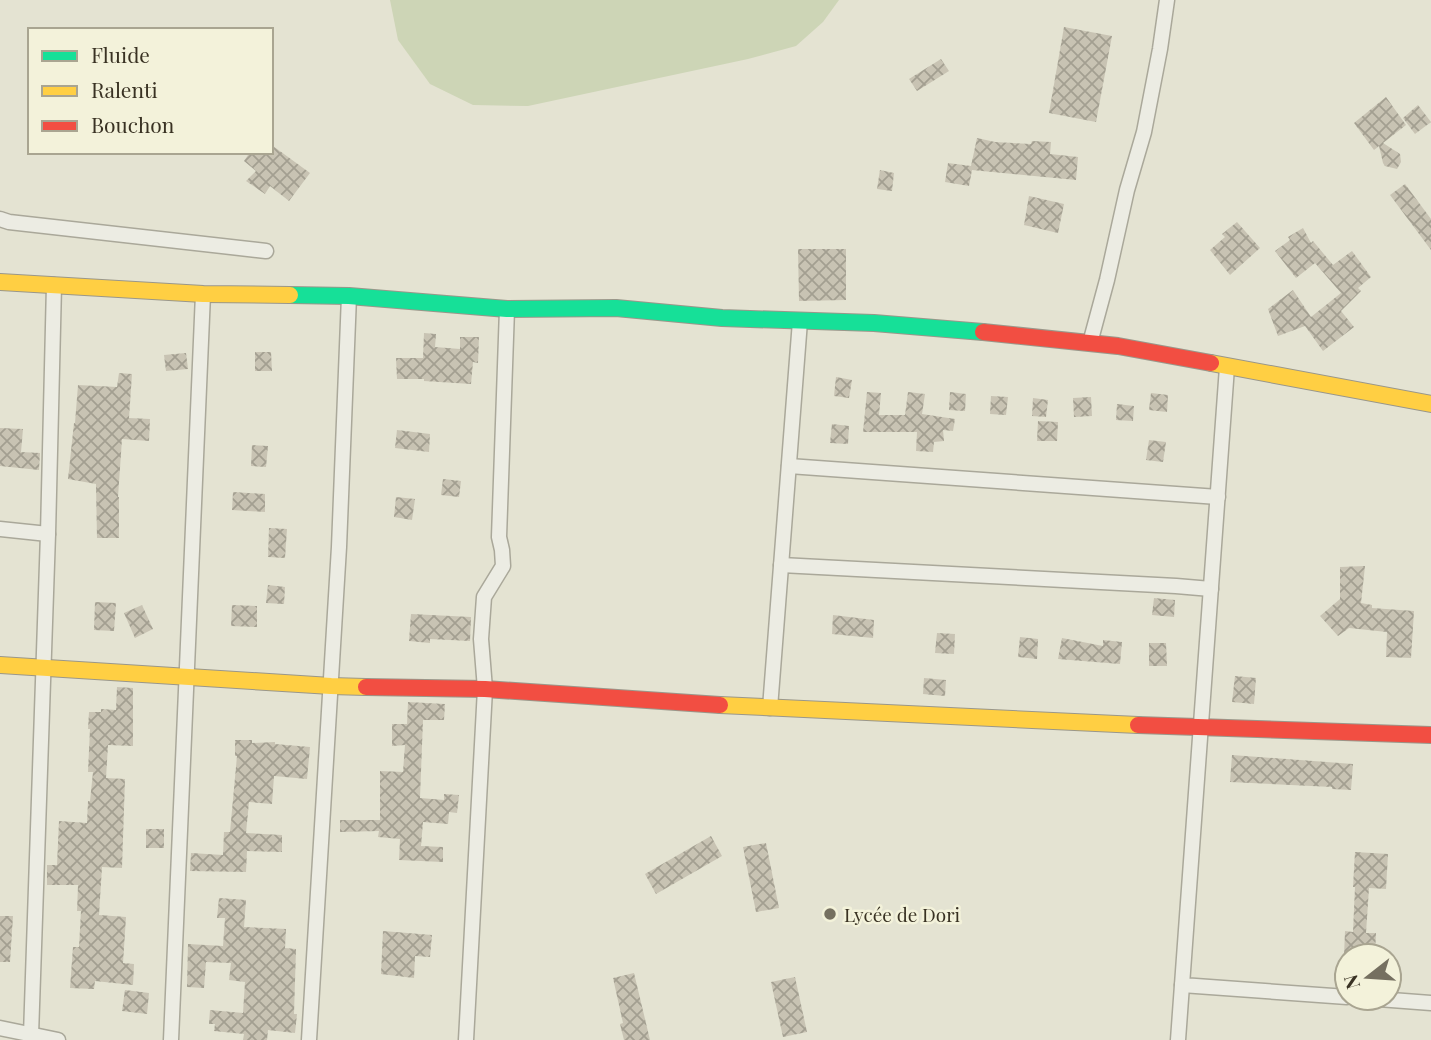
<svg xmlns="http://www.w3.org/2000/svg" width="1431" height="1040" font-family="'Playfair Display',serif">
<defs>
<pattern id="building-cross-hatch" width="8" height="8" patternUnits="userSpaceOnUse" patternTransform="scale(1.75)"><rect width="8" height="8" fill="#c8c3b3"/><path d="M0 0l8 8M0 8l8-8" fill="none" stroke="#a39f91"/></pattern>
</defs>
<rect width="100%" height="100%" fill="#e4e3d2"/>
<path fill="#cdd5b6" d="M390,0H839L823,22L796,46L748,59L528,106L473,105L430,84L398,40Z"/>
<g fill="url(#building-cross-hatch)">
<path d="M1064,27L1112,36L1096,122L1049,113Z"/>
<path d="M941,59L949,71L917,91L909,79Z"/>
<path d="M1386,97L1406,125L1383,143L1400,154L1401,162L1397,169L1385,166L1383,163L1379,146L1374,150L1354,123Z"/>
<path d="M1418,105L1431,122L1415,134L1403,118Z"/>
<path d="M977,138L995,142L1031,144L1032,141L1051,142L1050,154L1078,157L1076,180L972,170L969,186L945,182L948,163L971,166Z"/>
<path d="M273,146L310,173L289,201L270,186L265,194L246,181L256,171L244,161L250,152H271Z"/>
<path d="M880,170L894,173L892,191L877,189Z"/>
<path d="M1405,184L1431,219V250L1390,195Z"/>
<path d="M1029,196L1064,204L1058,233L1024,225Z"/>
<path d="M1237,222L1260,248L1230,275L1210,250L1225,237L1222,234Z"/>
<path d="M1303,228L1311,243L1313,241L1333,265L1352,251L1371,277L1358,288L1361,291L1341,311L1354,327L1323,351L1305,326L1278,336L1268,309L1293,290L1311,317L1341,293L1315,263L1296,278L1275,251L1290,240L1288,237Z"/>
<path d="M798,249H846V300L799,301Z"/>
<path d="M424,333L436,334L435,347L460,349V337H479L478,363L473,362L471,384L424,381V379H397L396,358H423Z"/>
<path d="M255,352H271L272,371H255Z"/>
<path d="M186,353L188,369L166,371L164,355Z"/>
<path d="M119,373L132,374L129,418L150,419L149,441L122,439L118,497H119V538H97L96,484L68,479L74,423H75L78,385L117,387Z"/>
<path d="M836,377L852,380L849,398L834,396Z"/>
<path d="M867,392L881,393L879,415H905L908,392L925,394L922,414L955,419L953,431L943,430L944,441L934,442L933,452L916,451L917,432H863Z"/>
<path d="M950,392L966,394L965,411L949,410Z"/>
<path d="M1151,393L1168,395L1167,412L1149,410Z"/>
<path d="M991,396L1008,397L1006,415L990,414Z"/>
<path d="M1091,397L1092,416L1074,417L1073,398Z"/>
<path d="M1033,398L1048,400L1046,417L1032,416Z"/>
<path d="M1117,404L1134,406L1133,421L1116,420Z"/>
<path d="M1038,421L1058,422L1057,441H1037Z"/>
<path d="M832,424L849,426L848,444L830,443Z"/>
<path d="M0,428L23,429L21,452L40,453L39,470L0,466Z"/>
<path d="M397,430L430,434L429,452L395,448Z"/>
<path d="M1149,440L1166,442L1163,462L1146,460Z"/>
<path d="M252,445L268,446L266,467L251,466Z"/>
<path d="M443,479L461,481L459,497L441,495Z"/>
<path d="M233,492L265,494V512L232,510Z"/>
<path d="M396,497L415,499L412,520L394,517Z"/>
<path d="M269,528L287,529L285,558L268,557Z"/>
<path d="M1365,566L1361,603L1372,605V608L1414,611L1411,658L1386,657L1387,632L1349,628L1338,636L1320,616L1340,599V567Z"/>
<path d="M268,585L285,587L284,604L266,603Z"/>
<path d="M1154,598L1175,600L1174,617L1152,615Z"/>
<path d="M95,602L116,603L114,631L94,630Z"/>
<path d="M142,605L153,629L135,638L124,613Z"/>
<path d="M232,605L257,606V627L231,626Z"/>
<path d="M411,614L471,617L470,641L430,639V643L409,641Z"/>
<path d="M833,615L874,620L873,638L832,634Z"/>
<path d="M937,633L955,634L954,654L935,653Z"/>
<path d="M1020,637L1038,639L1037,659L1018,657Z"/>
<path d="M1062,638L1103,646V640L1122,642L1120,664L1058,659Z"/>
<path d="M1149,643H1166L1167,666H1149Z"/>
<path d="M1235,676L1256,678L1254,704L1232,702Z"/>
<path d="M924,678L946,680L945,696L923,694Z"/>
<path d="M117,687L133,688V746L108,745L106,778L125,779L122,868L102,867L99,915L126,917L123,963L134,964L133,985L95,981L94,989L70,988L73,947H79L81,911H77L78,885H47V865H57L59,821L87,823L88,801H90L93,772H88L90,729H88L89,712H101V709L116,710Z"/>
<path d="M408,702L445,704L444,720H423L420,798L444,800V794L459,795L457,813L449,812L448,824L423,822L421,846L443,847V862L399,860L400,839L378,837L379,831L340,832V820H380V771L403,772L405,745L392,746V724H407Z"/>
<path d="M235,740H252V743L275,742V744L310,747L307,779L274,776L272,804L249,802L246,833L282,835V852L247,851L246,872L190,871L191,853L223,855L224,832H230L237,756H235Z"/>
<path d="M1232,755L1353,764L1351,790L1332,789V787L1230,782Z"/>
<rect x="146" y="829" width="18" height="19"/>
<path d="M711,836L722,856L656,894L645,874Z"/>
<path d="M766,843L779,908L756,912L743,847Z"/>
<path d="M1355,852L1388,854L1386,889L1369,888L1366,933H1376L1375,956H1344L1345,931L1353,932L1355,887H1353Z"/>
<path d="M219,898L246,900L244,927L286,929L285,948L296,949L294,1014H297L295,1033L268,1030L267,1040H243L244,1034L214,1031L215,1024H209L210,1010L243,1013L245,982L229,980L231,963L206,962L204,988L187,987L188,944L223,946L225,918H217Z"/>
<path d="M0,916H13L10,962H0Z"/>
<path d="M383,931L432,935L430,957L415,956L414,978L381,974Z"/>
<path d="M634,973L645,1019L650,1040H624L620,1024L623,1023L613,978Z"/>
<path d="M795,977L807,1032L783,1037L771,982Z"/>
<path d="M125,990L149,993L147,1014L122,1011Z"/>
</g>
<g fill="none" stroke-linecap="round" stroke-linejoin="round">
<g stroke="#aaa89a" stroke-width="17">
<g id="street">
<path d="M0,219L9,222L266,251"/>
<path d="M1090,343L1107,280L1127,190L1144,132L1160,49L1167,0"/>
<path d="M1227,367L1182,985L1347,997"/>
<path d="M789,466L1218,497"/>
<path d="M0,529L48,534"/>
<path d="M781,565L1176,586L1211,589"/>
<path d="M770,708L800,321"/>
<path d="M1365,998L1431,1003"/>
<path d="M0,1028L58,1040"/>
<path d="M31,1035L48,534L54,285"/>
<path d="M171,1040L203,294"/>
<path d="M309,1040L339,547L349,296"/>
<path d="M466,1040L485,689L481,639L484,597L503,566L502,550L499,537L507,309"/>
<path d="M1178,1040L1182,985"/>
</g>
</g>
<g stroke="#9a978a" stroke-width="18">
<path id="fast" d="M290,295L349,296L507,309L616,308L722,318L874,323L983,332"/>
</g>
<g stroke="#9a978a" stroke-width="18">
<g id="slow">
<path d="M0,282L203,294L290,295"/>
<path d="M1211,363L1431,404"/>
<path d="M0,665L331,686L366,687"/>
<path d="M720,705L1138,725"/>
</g>
</g>
<g stroke="#9a978a" stroke-width="18">
<g id="jam">
<path d="M983,332L1118,346L1211,363"/>
<path d="M366,687L485,689L720,705"/>
<path d="M1138,725L1431,735"/>
</g>
</g>
<use href="#street" stroke="#ecece3" stroke-width="14"/>
<use href="#fast" stroke="#16e098" stroke-width="16"/>
<use href="#slow" stroke="#ffcf43" stroke-width="16"/>
<use href="#jam" stroke="#f24e42" stroke-width="16"/>
</g>
<circle fill="#757060" stroke="#f3f2da" stroke-width="2.5" cx="830" cy="914" r="7"/>
<g text-anchor="middle" dominant-baseline="central" stroke-width="5" stroke-linejoin="round" paint-order="stroke">
<g font-size="19" fill="#393223" stroke="#f3f2da" text-anchor="start">
<text x="844" y="914">Lycée de Dori</text>
</g>
</g>
<rect x="28" y="28" width="245" height="126" fill="#f3f2da" stroke="#a9a591" stroke-width="2"/>
<rect x="42" y="51" width="35" height="10" fill="#16e098" stroke="#a9a591" stroke-width="2"/>
<text x="91" y="63" font-size="21" fill="#393223">Fluide</text>
<rect x="42" y="86" width="35" height="10" fill="#ffcf43" stroke="#a9a591" stroke-width="2"/>
<text x="91" y="98" font-size="21" fill="#393223">Ralenti</text>
<rect x="42" y="121" width="35" height="10" fill="#f24e42" stroke="#a9a591" stroke-width="2"/>
<text x="91" y="133" font-size="21" fill="#393223">Bouchon</text>
<g transform="translate(1368 977) rotate(253)"><circle r="33" fill="#f3f2da" stroke="#a9a591" stroke-width="2"/>
<path d="M0-5L12 26L0 18L-12 26Z" fill="#757060"/>
<text y="-10" font-size="19" font-weight="bold" text-anchor="middle" fill="#393223">N</text>
</g>
</svg>
